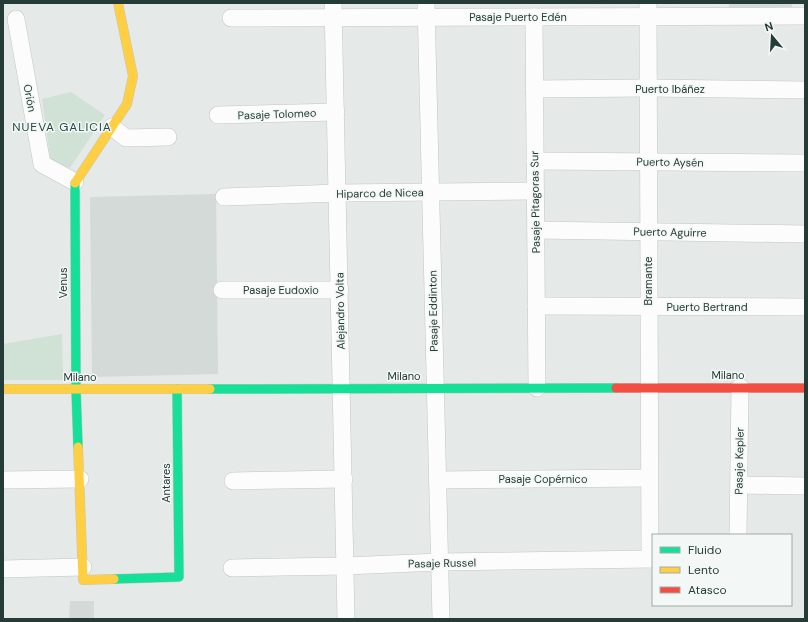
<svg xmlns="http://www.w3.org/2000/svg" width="808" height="622" font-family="'DM Sans',sans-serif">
<rect width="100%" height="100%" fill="#e5e9e7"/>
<g fill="#d3dad7">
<path d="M729,3H792V10L729,8Z"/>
<path d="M216,194L218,374L92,377L90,197Z"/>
<path d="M70,601H94V619H69Z"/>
</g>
<g fill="#d0e1d6">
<path d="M71,92L105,115L70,168L51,162L42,99Z"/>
<path d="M62,334L63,380H3V344Z"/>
</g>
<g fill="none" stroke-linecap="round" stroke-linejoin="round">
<g stroke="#c2c6c4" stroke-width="18">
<g id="street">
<path d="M333,3L346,619"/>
<path d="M426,3L441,619"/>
<path d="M648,3L650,559"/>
<path d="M534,17L537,388"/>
<path d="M231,18L805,16"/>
<path d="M16,19L42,164L75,182"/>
<path d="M534,89L648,88L805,90"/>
<path d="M218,115L336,112"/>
<path d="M112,127L126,138L168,137"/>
<path d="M535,161L805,163"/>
<path d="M224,197L338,193L535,191"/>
<path d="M536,230L805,234"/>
<path d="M222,290H340"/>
<path d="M536,306L805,307"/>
<path d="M3,480L80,479"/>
<path d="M437,480L649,478"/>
<path d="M233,481L344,479"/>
<path d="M739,485L805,486"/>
<path d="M738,535L740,387"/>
<path d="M232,568L345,566L439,562L653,559"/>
<path d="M3,569L83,567"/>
</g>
</g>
<g stroke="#c0c7c5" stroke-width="10">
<g id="fast">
<path d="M75,183L76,389L78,447"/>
<path d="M210,389L616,388"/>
<path d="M114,579L179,577L177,389"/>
</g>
</g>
<g stroke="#c0c7c5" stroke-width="10">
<g id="slow">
<path d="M75,183L127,104L133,76L118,3"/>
<path d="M3,389H210"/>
<path d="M78,447L83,580L114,579"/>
</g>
</g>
<g stroke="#c0c7c5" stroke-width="10">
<path id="jam" d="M616,388H805"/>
</g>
<use href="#street" stroke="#fbfcfb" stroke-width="17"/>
<use href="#fast" stroke="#16e098" stroke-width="9"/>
<use href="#slow" stroke="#ffcf43" stroke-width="9"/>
<use href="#jam" stroke="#f24e42" stroke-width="9"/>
</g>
<g text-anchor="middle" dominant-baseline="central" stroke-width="3" stroke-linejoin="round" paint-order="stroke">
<g font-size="11" fill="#243b37" stroke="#f3f8f6">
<text x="518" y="17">Pasaje Puerto Edén</text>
<text x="670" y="89">Puerto Ibáñez</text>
<text transform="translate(30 98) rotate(80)">Orión</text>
<text transform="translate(277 114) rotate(-2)">Pasaje Tolomeo</text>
<text transform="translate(670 162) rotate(1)">Puerto Aysén</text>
<text transform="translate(380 193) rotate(-1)">Hiparco de Nicea</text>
<text transform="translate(535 202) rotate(-91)">Pasaje Pitagoras Sur</text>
<text transform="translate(670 232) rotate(1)">Puerto Aguirre</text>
<text transform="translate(648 281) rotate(-90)">Bramante</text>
<text transform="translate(63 283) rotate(-90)">Venus</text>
<text x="281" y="290">Pasaje Eudoxio</text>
<text x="707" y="307">Puerto Bertrand</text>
<text transform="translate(340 311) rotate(-91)">Alejandro Volta</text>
<text transform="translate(433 311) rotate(-91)">Pasaje Eddinton</text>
<text x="728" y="375">Milano</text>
<text x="404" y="376">Milano</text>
<text x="80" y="377">Milano</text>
<text transform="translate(739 461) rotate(-89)">Pasaje Kepler</text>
<text x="543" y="479">Pasaje Copérnico</text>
<text transform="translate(166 483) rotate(-90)">Antares</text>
<text transform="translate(442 563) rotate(-1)">Pasaje Russel</text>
</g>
<g font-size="12" letter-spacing="1" fill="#224b44" stroke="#f3f8f6">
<text x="62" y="127">NUEVA GALICIA</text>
</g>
</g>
<rect width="808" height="622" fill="none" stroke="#243b37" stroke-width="8"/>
<rect x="652" y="534" width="140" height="72" fill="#f3f8f6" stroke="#a0acaa"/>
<rect x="660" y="547" width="20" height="6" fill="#16e098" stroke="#a0acaa"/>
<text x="688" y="554" font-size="12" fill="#243b37">Fluido</text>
<rect x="660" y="567" width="20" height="6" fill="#ffcf43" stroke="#a0acaa"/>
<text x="688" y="574" font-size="12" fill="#243b37">Lento</text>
<rect x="660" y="587" width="20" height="6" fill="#f24e42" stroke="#a0acaa"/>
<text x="688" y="594" font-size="12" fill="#243b37">Atasco</text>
<g transform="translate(772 36) rotate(342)" stroke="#f3f8f6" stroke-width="3" paint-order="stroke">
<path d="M0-3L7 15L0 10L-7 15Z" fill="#243b37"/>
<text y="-6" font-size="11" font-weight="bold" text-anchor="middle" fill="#243b37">N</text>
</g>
</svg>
